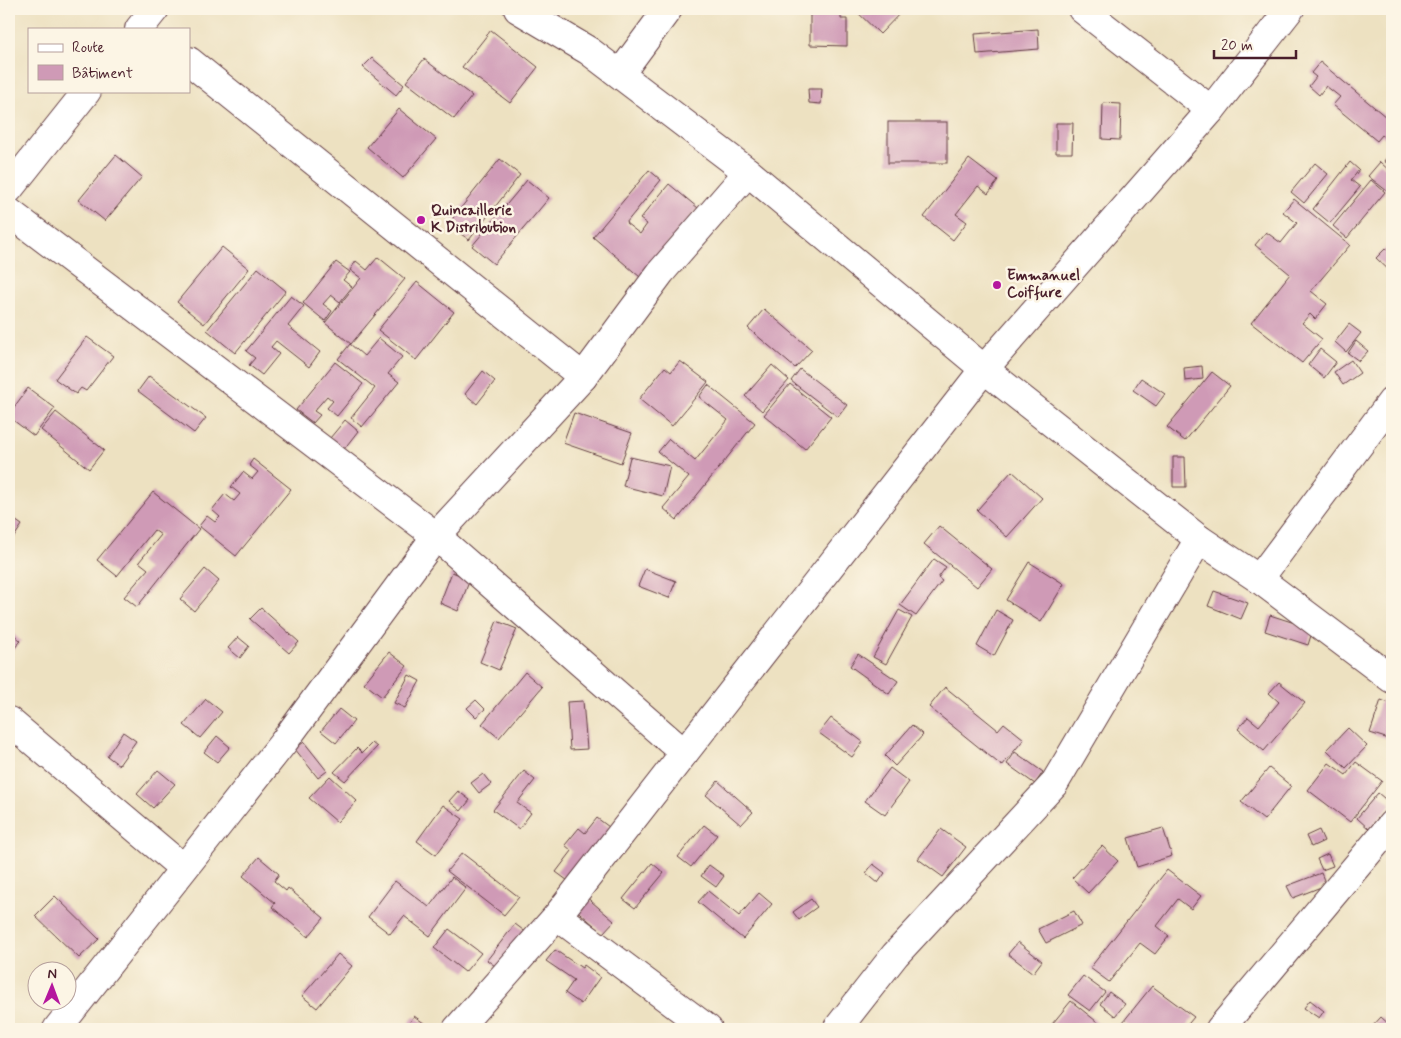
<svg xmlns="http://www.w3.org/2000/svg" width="1401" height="1038" font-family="Mynerve,sans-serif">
<rect width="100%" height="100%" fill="#fcf5e5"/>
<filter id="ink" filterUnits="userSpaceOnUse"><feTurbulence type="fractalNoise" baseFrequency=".02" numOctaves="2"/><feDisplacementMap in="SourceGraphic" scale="10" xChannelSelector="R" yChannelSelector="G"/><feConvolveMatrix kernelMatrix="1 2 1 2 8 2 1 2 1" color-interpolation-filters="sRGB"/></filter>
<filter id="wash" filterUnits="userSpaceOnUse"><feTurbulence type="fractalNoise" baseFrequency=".0096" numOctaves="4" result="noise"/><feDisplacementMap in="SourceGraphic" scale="20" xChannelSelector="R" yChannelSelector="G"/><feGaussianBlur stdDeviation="1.12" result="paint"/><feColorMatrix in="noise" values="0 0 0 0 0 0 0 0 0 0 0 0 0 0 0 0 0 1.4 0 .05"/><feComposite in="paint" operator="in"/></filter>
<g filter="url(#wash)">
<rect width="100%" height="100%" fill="#ede1c1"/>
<g id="blocks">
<g fill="#cf9ab6">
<path d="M810,9H841V19H847V46L810,45Z"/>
<path d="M854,9H904L880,34Z"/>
<path d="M1038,29L1039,49L977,54L975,34Z"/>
<path d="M491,30L538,67L510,103L462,67Z"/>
<path d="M372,58L404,85L396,95L363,67Z"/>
<path d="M424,59L472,96L454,119L406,82Z"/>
<path d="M1320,62L1392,122V144L1382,135L1377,141L1333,105L1340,97L1326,86L1319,95L1309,86L1316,77L1311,73Z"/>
<path d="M808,89H822L821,104L809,103Z"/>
<path d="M1103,103L1121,104L1120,140L1102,139Z"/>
<path d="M399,109L436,139L403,178L367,147Z"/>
<rect x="888" y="122" width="59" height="41"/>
<path d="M1056,123H1073L1072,153H1056Z"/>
<path d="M1392,151V167L1384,161Z"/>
<path d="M116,155L142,177L105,221L79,200Z"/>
<path d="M500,159L520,175L469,240L448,224Z"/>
<path d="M969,159L998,181L988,194L978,186L956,214L967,222L953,240L924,217Z"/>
<path d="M1350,162L1359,170L1351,180L1360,187L1330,223L1313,209Z"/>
<path d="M1380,162L1392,173V195L1368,176Z"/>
<path d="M1315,163L1328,174L1304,203L1291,192Z"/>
<path d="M649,170L661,180L626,223L640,234L647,224L640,219L669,184L698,208L640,277L593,237Z"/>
<path d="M527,180L549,198L494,264L472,246Z"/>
<path d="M1371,180L1385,192L1347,238L1333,226Z"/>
<path d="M1294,199L1350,245L1311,291L1327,304L1315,319L1310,314L1302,323L1322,339L1302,363L1251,323L1290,274L1255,245L1266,232L1281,243L1297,223L1283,212Z"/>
<path d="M222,247L249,269L204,324L177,302Z"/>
<path d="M1386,248L1392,254V273L1376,258Z"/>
<path d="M378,257L405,279L351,344L325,323L361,278L350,270L356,261L367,270Z"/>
<path d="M336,262L350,272L343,280L352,287L340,302L331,295L323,304L332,311L325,321L303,303Z"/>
<path d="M258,268L286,291L235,353L207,330Z"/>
<path d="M417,282L454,312L416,360L378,330Z"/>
<path d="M291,296L304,306L288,326L320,352L309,367L276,341L271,347L279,354L262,375L249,365L255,358L246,351Z"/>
<path d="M764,309L812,350L795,368L748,328Z"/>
<path d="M1349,324L1361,333L1346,352L1335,342Z"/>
<path d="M87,337L113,356L86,391L81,388L76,394L55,379Z"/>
<path d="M379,338L402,357L388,374L399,382L362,427L351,418L375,388L338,359L350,344L364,356Z"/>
<path d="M1356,341L1368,351L1359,361L1348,353Z"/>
<path d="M1320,349L1336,362L1324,378L1308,365Z"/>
<path d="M1351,360L1360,373L1343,385L1334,372Z"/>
<path d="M680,361L708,382L672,426L639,399L665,367L671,372Z"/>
<path d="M335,362L363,384L337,416L327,408L333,401L327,396L314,411L320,415L313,423L296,410Z"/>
<path d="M772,365L789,380L762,411L745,396Z"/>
<path d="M1202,366L1203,379L1185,381L1184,368Z"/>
<path d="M800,369L847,405L838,417L791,381Z"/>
<path d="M483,371L495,381L477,404L465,394Z"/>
<path d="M1212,372L1230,386L1185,441L1167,427Z"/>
<path d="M149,376L206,418L194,433L138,391Z"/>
<path d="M1141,378L1165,394L1156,406L1133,390Z"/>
<path d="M790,384L831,417L805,449L764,415Z"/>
<path d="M708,385L755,423L677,520L663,508L689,477L658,452L669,439L695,461L728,420L699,397Z"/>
<path d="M28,388L55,408L34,436L9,417V414Z"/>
<path d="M56,412L104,450L89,469L41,430Z"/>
<path d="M574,413L632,433L621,463L563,443Z"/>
<path d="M345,420L358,431L344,449L330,438Z"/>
<path d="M630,457L670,466L663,496L623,486Z"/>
<path d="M1173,457H1185L1186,487H1173Z"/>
<path d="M253,459L291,489L236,556L199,526L207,516L215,522L220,517L212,510L225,494L234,501L240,494L231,487L243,472L252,479L258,472L249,465Z"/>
<path d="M1012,471L1042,498L1007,537L977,510Z"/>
<path d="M153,492L199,529L137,607L124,597L148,569L139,562L161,535L154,530L117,576L97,560Z"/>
<path d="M9,516L22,525L12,540L9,538Z"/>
<path d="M939,526L992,569L977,587L924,544Z"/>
<path d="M934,559L946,567L938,578L942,581L916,616L900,605Z"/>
<path d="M1029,562L1064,584L1041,622L1006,600Z"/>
<path d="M205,569L219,581L194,611L180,599Z"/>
<path d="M645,569L676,581L669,598L638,586Z"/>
<path d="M452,572L470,579L458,611L440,603Z"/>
<path d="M1214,591L1248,603L1241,619L1208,606Z"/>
<path d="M261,608L299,642L289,653L250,619Z"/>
<path d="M899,610L912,617L886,664L873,657Z"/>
<path d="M996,610L1013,620L994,656L977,646Z"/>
<path d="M1270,615L1313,629L1308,645L1265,631Z"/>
<path d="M497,621L517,629L499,670L480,662Z"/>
<path d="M9,630L21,641L9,654Z"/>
<path d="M238,637L249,646L240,658L228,648Z"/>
<path d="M389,652L407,666L382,697L364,683Z"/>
<path d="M858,654L898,681L889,694L850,666Z"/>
<path d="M525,672L542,687L499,738L482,724Z"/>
<path d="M409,675L420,681L405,708L394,703Z"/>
<path d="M1279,682L1305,703L1264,751L1238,729L1248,717L1259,726L1279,702L1269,693Z"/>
<path d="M945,687L998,730L1004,723L1024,739L1002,766L929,707Z"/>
<path d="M206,699L222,712L200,738L184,725Z"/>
<path d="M476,700L485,709L476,717L467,708Z"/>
<path d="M1381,700L1392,704V740L1370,733Z"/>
<path d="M583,701L587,749L570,750L567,702Z"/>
<path d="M339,709L354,721L336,743L321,731Z"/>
<path d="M831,718L863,742L852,757L819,733Z"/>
<path d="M912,725L923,735L895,766L885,756Z"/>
<path d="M1348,728L1367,746L1346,768L1327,750Z"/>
<path d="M123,732L136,741L119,765L107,756Z"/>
<path d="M217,736L230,747L217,762L204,752Z"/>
<path d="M304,742L327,771L318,778L295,749Z"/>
<path d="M372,743L377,747L345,781L334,772L357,748L362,753Z"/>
<path d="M1015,752L1043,772L1035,784L1007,764Z"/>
<path d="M1356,762L1382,781L1350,822L1308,790L1329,763L1346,775Z"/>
<path d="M890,768L909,782L885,815L865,801Z"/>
<path d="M1269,768L1291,786L1264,820L1241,802Z"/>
<path d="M158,770L175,784L153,808L137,794Z"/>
<path d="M524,771L535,780L517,803L531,813L519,829L493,810Z"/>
<path d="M483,774L491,784L479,793L471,783Z"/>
<path d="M330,776L357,801L337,822L309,798Z"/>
<path d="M718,781L753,812L741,825L706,795Z"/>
<path d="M458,791L470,800L461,811L449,801Z"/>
<path d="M1378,793L1391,804L1369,829L1357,818Z"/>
<path d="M443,805L463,819L436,855L417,841Z"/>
<path d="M597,818L621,836L579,889L556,872L572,851L565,845L579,828L585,833Z"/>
<path d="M704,825L717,835L691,867L678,857Z"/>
<path d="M1163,828L1172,856L1137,867L1128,838Z"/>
<path d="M941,829L966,847L943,877L918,859Z"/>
<path d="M1319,830L1324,841L1311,847L1306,836Z"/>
<path d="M1102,846L1118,861L1088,893L1072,878Z"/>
<path d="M462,853L519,897L504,915L447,871Z"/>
<path d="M1328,854L1333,866L1322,870L1317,859Z"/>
<path d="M259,857L279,874L274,881L286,891L288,888L324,918L308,937L272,907L275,903L243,876Z"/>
<path d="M652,863L664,873L635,908L623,899Z"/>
<path d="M873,864L885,873L878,883L866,873Z"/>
<path d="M709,865L724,876L716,887L701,876Z"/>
<path d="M1167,870L1201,896L1191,909L1178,899L1157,926L1169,936L1155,954L1140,943L1109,982L1090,968Z"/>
<path d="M1321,873L1326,885L1293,898L1287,886Z"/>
<path d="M452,877L466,888L430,936L404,916L390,934L368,917L395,881L429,907Z"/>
<path d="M708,891L739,916L759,893L772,904L743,939L698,902Z"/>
<path d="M584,895L614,921L603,933L573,907Z"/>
<path d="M55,896L99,939L79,958L35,916Z"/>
<path d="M811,899L817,907L799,920L793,912Z"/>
<path d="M1074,911L1082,925L1046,943L1038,929Z"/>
<path d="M515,924L539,942L511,978L487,960Z"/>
<path d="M449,929L481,953L465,972L434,948Z"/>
<path d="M1018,942L1042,961L1033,973L1008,954Z"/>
<path d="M555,950L582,968L584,965L600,977L581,1004L565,993L574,980L546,961Z"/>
<path d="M338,954L352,966L317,1008L302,996Z"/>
<path d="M1083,976L1105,992L1090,1011L1068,995Z"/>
<path d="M1152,986L1194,1017L1184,1029H1132L1123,1022Z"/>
<path d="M1109,992L1125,1004L1115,1016L1100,1004Z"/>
<path d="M1310,1000L1324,1011L1319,1018L1304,1008Z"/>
<path d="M1071,1001L1106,1029H1048Z"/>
<path d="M414,1016L428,1026L426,1029H405Z"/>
<path d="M1381,1017L1392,1027V1029H1370Z"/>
</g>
</g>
</g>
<g filter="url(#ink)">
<use href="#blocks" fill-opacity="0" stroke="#623c42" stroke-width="1"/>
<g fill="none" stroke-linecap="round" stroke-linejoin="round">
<g stroke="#623c42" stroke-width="30">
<g id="minor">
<path d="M518,9L589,51L748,172L984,369L1199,539L1259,579L1392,679"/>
<path d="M1082,9L1211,110"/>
<path d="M139,29L155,9"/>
<path d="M189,61L583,377"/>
<path d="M620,74L668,9"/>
<path d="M9,189L87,91"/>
<path d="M9,212L436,536L684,753"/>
<path d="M1259,579L1392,401"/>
<path d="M9,721L183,868"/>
<path d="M557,916L708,1029"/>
<path d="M57,1029L283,743L436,536L583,377L661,272L748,172"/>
<path d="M457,1029L557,916L984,369L1211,110L1290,9"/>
<path d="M837,1029L895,955L1054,784L1199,539"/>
<path d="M1220,1029L1392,824"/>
</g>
</g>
<use href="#minor" stroke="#fff" stroke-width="28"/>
</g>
</g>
<g fill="#b5179e" stroke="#fcf5e5" stroke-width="2">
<circle cx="421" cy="220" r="5"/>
<circle cx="997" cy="285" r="5"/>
</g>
<g text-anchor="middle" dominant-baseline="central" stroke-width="5" stroke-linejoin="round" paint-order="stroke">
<g font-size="15" font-weight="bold" fill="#4a1f2b" stroke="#fcf5e5" text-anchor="start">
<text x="431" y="211">Quincaillerie<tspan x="431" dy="17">K Distribution</tspan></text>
<text x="1007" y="276">Emmanuel<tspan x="1007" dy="17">Coiffure</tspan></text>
</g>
</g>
<rect width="1401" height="1038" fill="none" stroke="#fcf5e5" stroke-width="30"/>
<rect x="28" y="28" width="162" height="65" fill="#fcf5e5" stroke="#b59f9b"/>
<rect x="38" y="44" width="25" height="8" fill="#ffffff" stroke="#b59f9b"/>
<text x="72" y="52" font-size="15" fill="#4a1f2b">Route</text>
<rect x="38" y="65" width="25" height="15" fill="#cf9ab6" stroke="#b59f9b"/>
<text x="72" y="78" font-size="15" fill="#4a1f2b">Bâtiment</text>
<g transform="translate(52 986) rotate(1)"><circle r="24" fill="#fcf5e5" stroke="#b59f9b"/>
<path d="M0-4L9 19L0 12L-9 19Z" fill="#b5179e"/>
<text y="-8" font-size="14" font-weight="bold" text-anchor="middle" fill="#4a1f2b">N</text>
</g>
<path d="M1214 50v8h82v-8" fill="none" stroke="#4a1f2b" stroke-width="2.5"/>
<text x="1221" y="50" font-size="15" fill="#4a1f2b" stroke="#fcf5e5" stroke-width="4" paint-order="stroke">20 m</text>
</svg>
